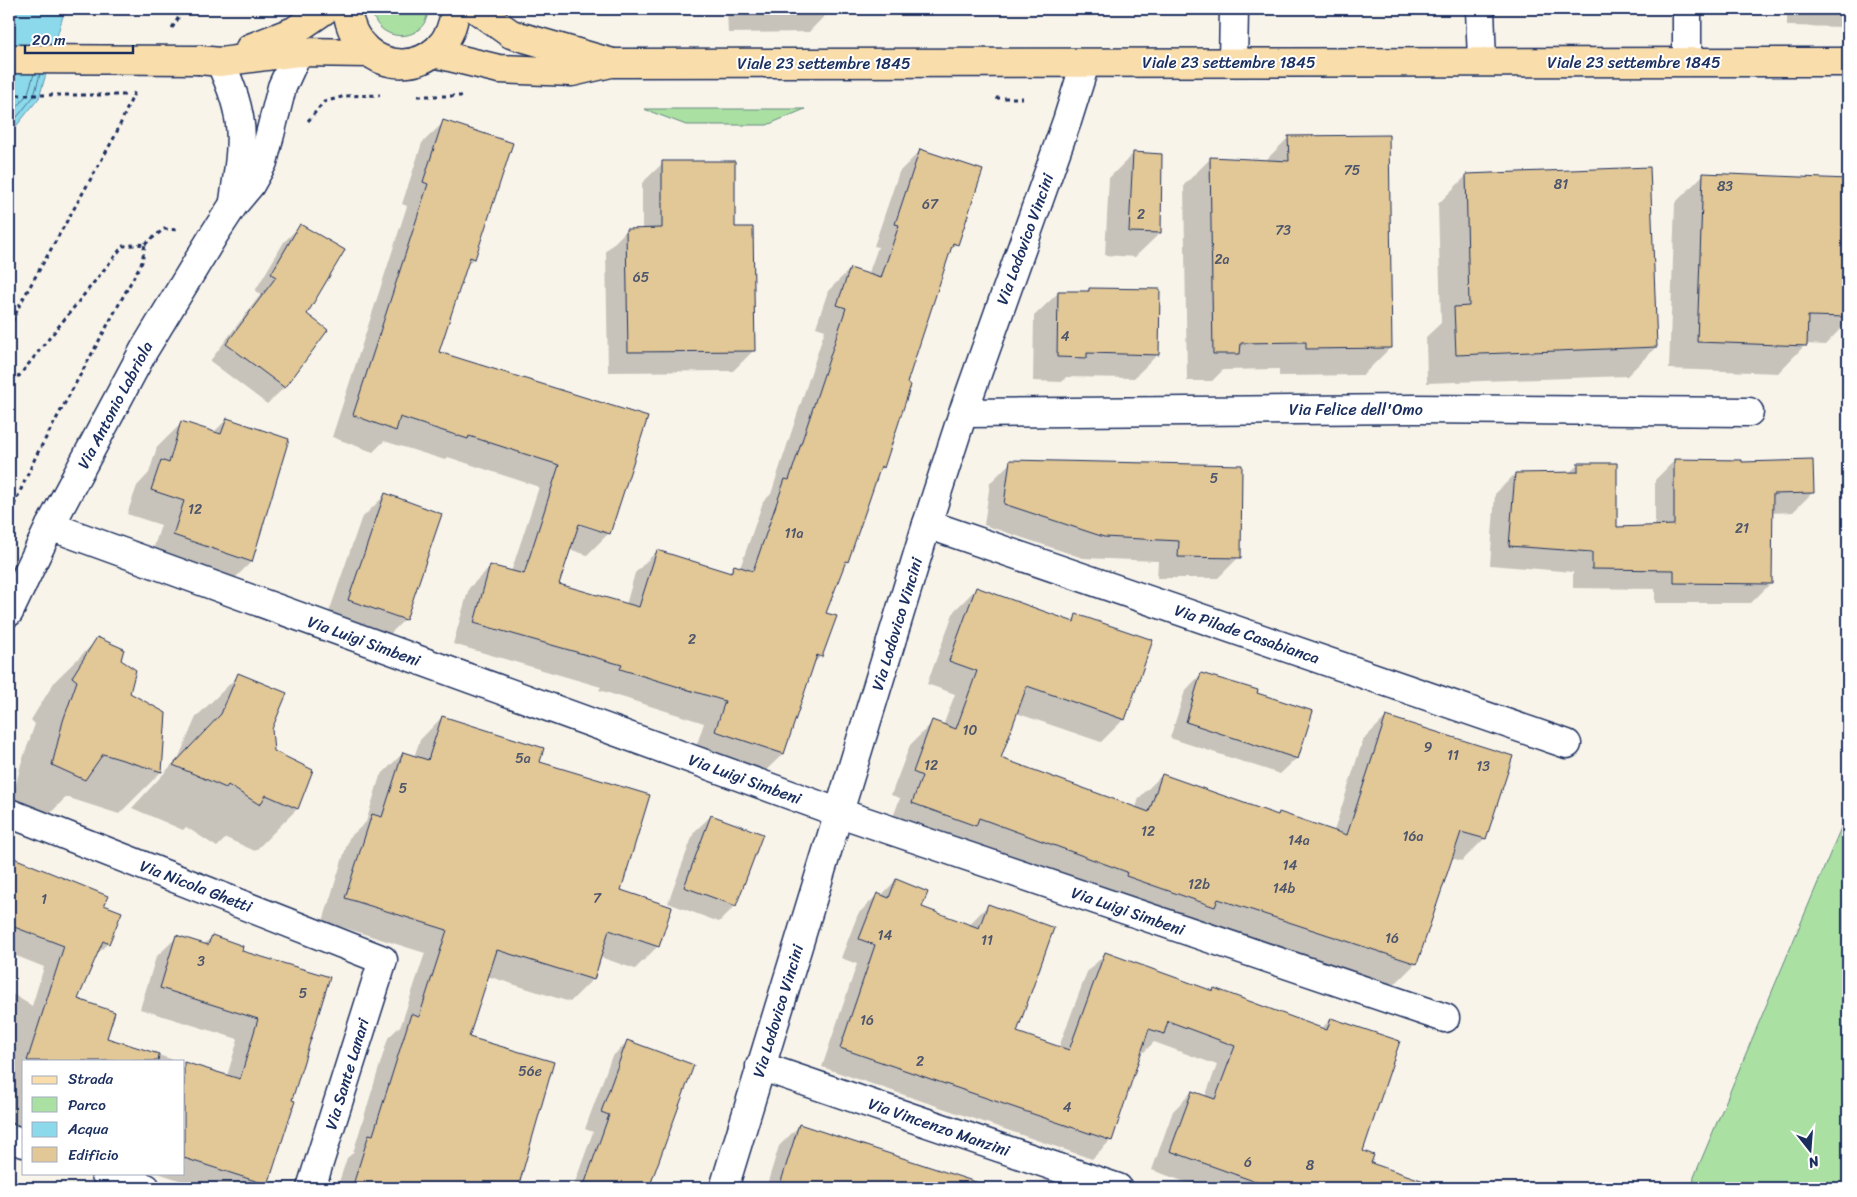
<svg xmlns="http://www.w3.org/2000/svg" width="1857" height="1197" font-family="Sriracha,sans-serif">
<rect width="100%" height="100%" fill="#f9f4ea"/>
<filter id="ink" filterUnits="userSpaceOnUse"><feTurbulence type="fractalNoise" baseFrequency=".02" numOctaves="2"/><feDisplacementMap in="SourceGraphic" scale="10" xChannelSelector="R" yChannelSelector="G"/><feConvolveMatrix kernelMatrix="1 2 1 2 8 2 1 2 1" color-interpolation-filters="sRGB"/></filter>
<g filter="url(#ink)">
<g fill="#abe0a3" stroke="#638880">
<path d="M372,9H428C427,45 375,44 372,9Z"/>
<path d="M644,109H805L767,125H686Z"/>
<path d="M1848,811V1188H1693L1694,1177Z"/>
</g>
<path fill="#8bd9ea" stroke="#5e95b2" d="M9,9H65L39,98L9,135Z"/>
<g fill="#0003" fill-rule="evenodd">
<path d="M727,9H831L809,32L728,33Z"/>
<path d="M1787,9H1848V27L1787,26Z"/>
<path d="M444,122L474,258L465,267L438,353L647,418L609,533L587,555L569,549L557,585L626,605L635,573L657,551L728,573L734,566L740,568L763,502L771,494L825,330L816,327L828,291L850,269L868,275L878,247L874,246L899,172L921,150L956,244L948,252L905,384L883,467L877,473L847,561L843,566L824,614L821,656L812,665L783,754L761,775L694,753L704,723L599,690L601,687L453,644L469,588L491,566L511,572L539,487L448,457L445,460L384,441L373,452L332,437L407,206L402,204L422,143ZM574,521L598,528V531L573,523Z"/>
<path d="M1289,137L1390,348L1363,375L1279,376V369L1223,370L1212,381H1187L1184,185L1211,158L1265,161Z"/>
<path d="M1133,154L1160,233L1135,257L1105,255L1109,178Z"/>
<path d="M663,163L733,228L754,350L733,371L608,372L606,251L627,230H642V183Z"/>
<path d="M1467,175L1656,347L1627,376L1427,383L1426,337L1441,323L1438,204Z"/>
<path d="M1703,175L1848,180V321L1825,345L1806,344L1778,373L1669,369L1675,203Z"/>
<path d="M301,225L305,314L327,330L284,388L267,404L210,361L261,294L255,291L284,242Z"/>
<path d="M1089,289L1158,354L1134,378L1066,377L1062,382L1033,381L1034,316L1059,292L1086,293Z"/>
<path d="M227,419L267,512L251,562L227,586L150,559L161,525L127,514L137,486L149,473L157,447L182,423L213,433Z"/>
<path d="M1675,460L1741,463L1813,492L1793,512L1771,513V583L1751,603H1655V589L1573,588V572L1490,565L1495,494L1515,474L1569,473L1579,464L1616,528L1655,527V480Z"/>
<path d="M1011,462L1239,557L1218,578H1157L1158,561L1083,558L984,525L990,483Z"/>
<path d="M385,495L405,619L380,644L325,624L361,519Z"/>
<path d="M976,589L1070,622L1077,616L1124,719L1101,742L1016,713L999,758L1136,808L1139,798L1162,775L1277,816L1279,813L1334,831L1363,740L1386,717L1485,838L1462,861L1451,858L1416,963L1393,986L890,826L900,798L891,795L910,745L933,722L943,726L955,694L927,684L954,611Z"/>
<path d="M98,639L120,661L128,693L165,714L161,772L119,814L66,797L42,822L10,808L21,764L35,724L31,720L55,681Z"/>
<path d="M1201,674L1256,693L1297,758L1280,774L1170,738L1185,691Z"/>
<path d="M239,675L271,729L273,752L297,809L255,851L226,838L217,847L186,827L183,830L132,808L179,757L196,717Z"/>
<path d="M442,717L538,763L658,946L635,969L600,957L593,979L570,1002L487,976L467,1038L553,1063L517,1188H337L347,1158L353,1153L388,1038L401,1025L425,953L323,921L349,838L366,822L380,776L403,753L414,757L420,740Z"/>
<path d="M711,816L735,906L719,922L668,903L694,832Z"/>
<path d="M9,858L106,897L102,906L108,943L95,956L76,1000L105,1038L177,1061H24V1131L9,1126V992L32,1006L44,967L9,953Z"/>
<path d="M896,880L921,908L968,926L988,905L1015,1033L1059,1047L1087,972L1106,953L1321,1029L1331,1019L1362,1152L1369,1164L1414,1179L1411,1188H1202L1152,1170L1173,1111L1192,1092L1205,1097L1217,1065L1154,1042L1144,1052L1141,1051L1111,1140L1092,1159L822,1067L857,964L841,958L858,914L877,895L881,896Z"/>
<path d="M177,937L203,945L212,937L240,952L328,978L267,1184L263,1188H196L190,1186L191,1184L158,1173H184V1063L227,1076L238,1039L140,1009L156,957Z"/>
<path d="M627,1042L651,1178L653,1179L650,1188H573L593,1132L585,1129L611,1058Z"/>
<path d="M800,1125L901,1157L990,1188H766L779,1146Z"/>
</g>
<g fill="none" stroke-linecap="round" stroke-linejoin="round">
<g stroke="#487396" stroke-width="1">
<path d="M9,117L28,93L34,74"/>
<path d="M9,127L34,96L40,74"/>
</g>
</g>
<g fill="#e2c797" stroke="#1b2f5e">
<path d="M443,120L513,143L475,259L470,257L439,352L648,417L610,534L579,524L559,584L639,607L657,550L731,573L734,565L753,571L785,479L789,480L846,308L837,305L850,268L881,278L899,225L895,224L920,149L983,170L958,245L953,243L907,383L911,385L884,468L881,466L848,562L846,561L826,613L837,616L822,657L817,655L784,754L715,731L725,701L620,669L622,665L474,623L490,565L524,574L559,465L469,436L468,439L400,417L396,431L353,415L428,184L423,182Z"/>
<path d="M1389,135L1392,348L1306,349V342L1241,343L1240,354H1213L1210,157L1289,161L1288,136Z"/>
<path d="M1133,152L1162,154L1161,233L1129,232Z"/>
<path d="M662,161H735V227H753L755,351L628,352L626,229L662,228Z"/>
<path d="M1650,167L1657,347L1456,355L1454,307L1469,306L1466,174Z"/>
<path d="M1703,173L1848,179V317L1808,316L1807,346L1697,342Z"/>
<path d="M300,224L345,250L307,314L328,330L285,388L226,344L276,277L271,274Z"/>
<path d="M1089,288L1160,289L1159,355L1087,353V358L1057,357L1058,291H1089Z"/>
<path d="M227,418L289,439L252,562L173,535L184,501L151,490L161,460L169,463L181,421L221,434Z"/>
<path d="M1674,459L1742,460V462L1813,460L1814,493L1773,494L1772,584L1674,583V570L1592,569V552L1509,546L1515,473L1578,472V463H1617V527L1674,525Z"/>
<path d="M1010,460L1242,465L1241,558L1178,557L1179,541L1104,537L1004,504Z"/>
<path d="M385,493L442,514L406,620L348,600Z"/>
<path d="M976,587L1074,622L1076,614L1153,640L1125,720L1027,686L1001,758L1149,812L1162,774L1278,815L1279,812L1347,835L1386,716L1513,756L1486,839L1461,832L1417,964L1218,899L1215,907L1126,876L1127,872L979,818L976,826L912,803L922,776L913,772L932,720L956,729L977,671L949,661Z"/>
<path d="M97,637L124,649L121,660L136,670L130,693L166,713L162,772L103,754L85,780L52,765L63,721L77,681L72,677Z"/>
<path d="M238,673L287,693L272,729L274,751L313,770L298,809L266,795L260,805L228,785L226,788L173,765L221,714Z"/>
<path d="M1201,673L1258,690L1257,693L1313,711L1298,759L1186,722Z"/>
<path d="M442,716L544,748L540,762L650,795L621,890L672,907L659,947L609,930L594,980L497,950L469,1037L554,1062L518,1188H352L369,1134L373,1135L411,1014L419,1017L447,930L345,898L372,814L382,817L403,752L428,760Z"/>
<path d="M711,815L763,834L736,906L684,887Z"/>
<path d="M9,856L108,896L104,905L122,912L109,944L103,941L78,999L115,1012L107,1038L159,1054L158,1061H27L64,946L9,925Z"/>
<path d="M896,879L928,892L922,907L979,928L988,904L1054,928L1017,1032L1069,1050L1105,952L1213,991L1214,988L1327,1030L1331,1018L1400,1041L1363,1151L1374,1155L1371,1163L1430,1183L1429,1188H1273L1170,1151L1192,1091L1215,1099L1235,1046L1168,1021L1164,1034L1149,1029L1112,1141L840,1048L875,945L859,939L877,893L889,898Z"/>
<path d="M176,935L208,945L212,935L243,946L242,951L330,977L292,1100L295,1101L268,1185L184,1158V1062L240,1079L258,1019L160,988Z"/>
<path d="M627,1040L694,1065L649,1188H583L609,1115L601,1112Z"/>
<path d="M799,1124L982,1184L981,1188H779Z"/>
</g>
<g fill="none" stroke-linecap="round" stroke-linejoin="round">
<g stroke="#1b2f5e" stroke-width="31">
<g id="minor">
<path d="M1480,9L1482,61"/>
<path d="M1687,9V61"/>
<path d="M220,62C247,118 243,141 234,201"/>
<path d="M1233,62L1234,9"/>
<path d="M963,413L1414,409L1749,412"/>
<path d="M927,524L1567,744"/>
<path d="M50,526L840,813L1445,1018"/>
<path d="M9,612L50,526L144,350L215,233L234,204L250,185L263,162L282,87L298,52"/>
<path d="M9,813L383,960L311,1188"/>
<path d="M760,1066L1118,1188"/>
<path d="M9,1138L24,1143"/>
<path d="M105,1173L146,1188"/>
<path d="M724,1188L927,524L963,413L1067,121L1085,64"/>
</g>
</g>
<g stroke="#1b2f5e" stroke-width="31">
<g id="major">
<path d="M347,9C356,83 450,80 455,9"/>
<path d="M476,9L511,34L609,62"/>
<path d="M250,48L294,31L326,9"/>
<path d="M433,53L499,69L572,72L611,63L1848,62"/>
<path d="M199,60L220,62L298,52L369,53"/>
</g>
</g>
<g stroke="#1b2f5e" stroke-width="3" stroke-dasharray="4 4" stroke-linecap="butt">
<path d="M172,28L184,9"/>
<path d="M418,96H462"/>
<path d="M996,98H1023"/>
<path d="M308,121L324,102L345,96L380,95"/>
<path d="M145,244L164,229L179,230"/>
<path d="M9,329L20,304L115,136L135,91"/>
<path d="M9,375L19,376L123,246L145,244L142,262L36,456L9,516"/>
</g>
<use href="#minor" stroke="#fff" stroke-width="28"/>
<use href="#major" stroke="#f9ddab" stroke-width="28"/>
<g stroke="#1b2f5e" stroke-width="31" stroke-linecap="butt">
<path id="major-bridge" d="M9,59L199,60"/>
</g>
<path stroke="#1b2f5e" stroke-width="3" stroke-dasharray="4 4" stroke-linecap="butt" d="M9,95H126"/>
<use href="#major-bridge" stroke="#f9ddab" stroke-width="28"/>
</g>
</g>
<g text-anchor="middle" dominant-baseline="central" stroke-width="4" stroke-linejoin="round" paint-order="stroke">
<g font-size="14" fill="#4d556c">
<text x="1352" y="170">75</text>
<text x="1561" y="184">81</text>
<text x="1725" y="186">83</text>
<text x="930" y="204">67</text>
<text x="1141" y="214">2</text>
<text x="1283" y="230">73</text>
<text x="1222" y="259">2a</text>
<text x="641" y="277">65</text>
<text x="1065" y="336">4</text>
<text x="1214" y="478">5</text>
<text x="195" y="509">12</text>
<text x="1742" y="528">21</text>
<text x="794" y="533">11a</text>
<text x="692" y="639">2</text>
<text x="970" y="730">10</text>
<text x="1428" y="747">9</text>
<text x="1453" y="755">11</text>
<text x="523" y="758">5a</text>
<text x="931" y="765">12</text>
<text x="1483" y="766">13</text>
<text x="403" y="788">5</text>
<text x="1148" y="831">12</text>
<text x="1413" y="836">16a</text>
<text x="1299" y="840">14a</text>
<text x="1290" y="865">14</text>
<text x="1199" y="884">12b</text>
<text x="1284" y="888">14b</text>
<text x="597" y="898">7</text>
<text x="44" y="899">1</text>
<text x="885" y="935">14</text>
<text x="1392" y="938">16</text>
<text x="987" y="940">11</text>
<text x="201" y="961">3</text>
<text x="303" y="993">5</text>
<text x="867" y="1020">16</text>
<text x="920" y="1061">2</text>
<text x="530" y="1071">56e</text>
<text x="1067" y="1107">4</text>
<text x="1248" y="1162">6</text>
<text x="1310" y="1165">8</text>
</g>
<g font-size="16" fill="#1b2f5e" stroke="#fff">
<text x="1229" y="62">Viale 23 settembre 1845</text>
<text x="1634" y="62">Viale 23 settembre 1845</text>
<text x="824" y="63">Viale 23 settembre 1845</text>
<text transform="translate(1025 239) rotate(-70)">Via Lodovico Vincini</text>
<text transform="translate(115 405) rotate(-62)">Via Antonio Labriola</text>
<text x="1356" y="409">Via Felice dell'Omo</text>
<text transform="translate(897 624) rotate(-73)">Via Lodovico Vincini</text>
<text transform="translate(1247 634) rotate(19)">Via Pilade Casabianca</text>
<text transform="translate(364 641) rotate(20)">Via Luigi Simbeni</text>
<text transform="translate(745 779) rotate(20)">Via Luigi Simbeni</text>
<text transform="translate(196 886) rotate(21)">Via Nicola Ghetti</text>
<text transform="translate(1128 911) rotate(19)">Via Luigi Simbeni</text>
<text transform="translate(778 1011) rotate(-73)">Via Lodovico Vincini</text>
<text transform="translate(347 1074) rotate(-73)">Via Sante Lanari</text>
<text transform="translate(939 1127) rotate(19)">Via Vincenzo Manzini</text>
</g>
</g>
<rect width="1857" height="1197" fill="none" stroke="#fff" stroke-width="30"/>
<rect x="15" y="15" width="1827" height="1167" fill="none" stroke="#1b2f5e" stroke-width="2" filter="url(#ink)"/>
<rect x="22" y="1060" width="162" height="115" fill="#ffffff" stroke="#a4acbf"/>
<rect x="32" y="1076" width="25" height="8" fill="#f9ddab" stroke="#a4acbf"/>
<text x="68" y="1084" font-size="15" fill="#1b2f5e">Strada</text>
<rect x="32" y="1097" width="25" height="15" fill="#abe0a3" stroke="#a4acbf"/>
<text x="68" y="1110" font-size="15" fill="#1b2f5e">Parco</text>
<rect x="32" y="1122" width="25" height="15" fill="#8bd9ea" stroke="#a4acbf"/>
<text x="68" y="1134" font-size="15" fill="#1b2f5e">Acqua</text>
<rect x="32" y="1147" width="25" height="15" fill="#e2c797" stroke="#a4acbf"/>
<text x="68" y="1160" font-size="15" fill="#1b2f5e">Edificio</text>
<g transform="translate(1810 1150) rotate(163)" stroke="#ffffff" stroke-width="4" paint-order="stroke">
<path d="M0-4L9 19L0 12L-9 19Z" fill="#1b2f5e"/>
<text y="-8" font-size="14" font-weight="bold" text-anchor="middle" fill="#1b2f5e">N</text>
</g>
<path d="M25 45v8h108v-8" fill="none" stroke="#1b2f5e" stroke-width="2.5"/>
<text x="32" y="45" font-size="15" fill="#1b2f5e" stroke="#ffffff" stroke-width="4" paint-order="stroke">20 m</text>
</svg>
